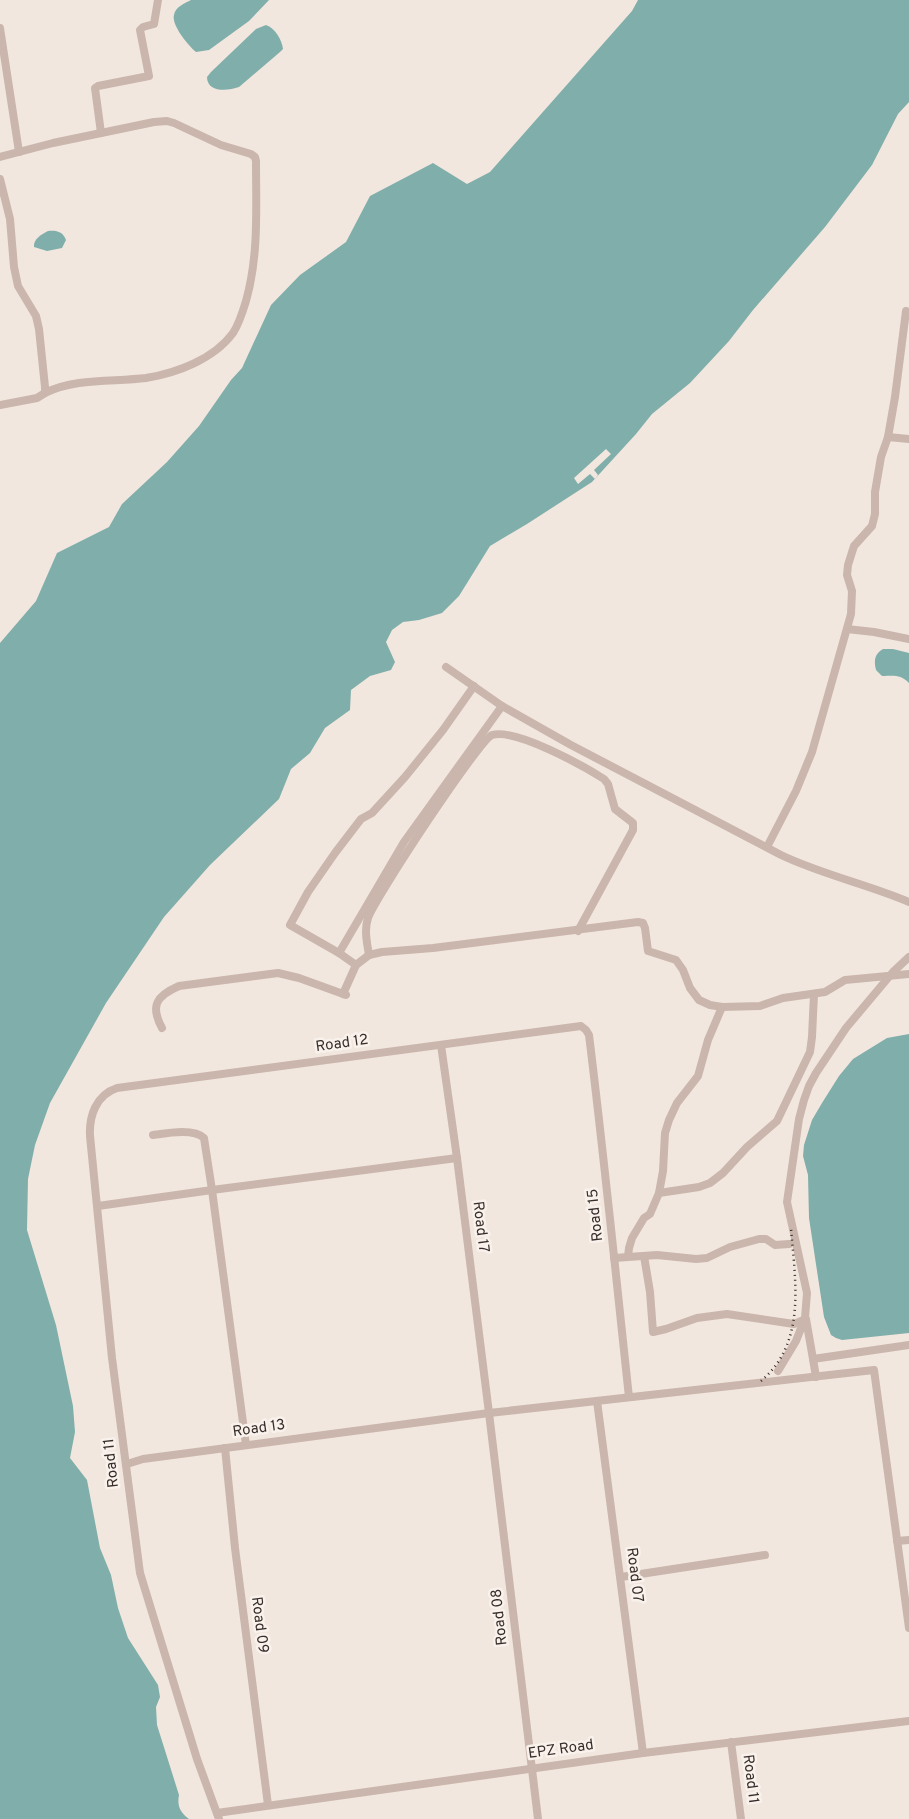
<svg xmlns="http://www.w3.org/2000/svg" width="909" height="1819" font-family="Overpass,sans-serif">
<rect width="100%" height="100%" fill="#f2e7df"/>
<g fill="#80aeaa">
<path d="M191,0H269L249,21L209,50L196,52C189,46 171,25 174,15C175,7 185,3 191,0Z"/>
<path d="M638,0H909V102L898,114L872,165L825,227L753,310L729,341L690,383L652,414L636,434L592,482L527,524L490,546L459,596L442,613L419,620L403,622L392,630L386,642L395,662L391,670L370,676L351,690L350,710L325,728L310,753L291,769L279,799L210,865L164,917L106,1003L50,1103L35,1145L28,1179L27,1230L56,1325L73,1406L75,1432L70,1458L87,1480L100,1548L111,1575L118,1608L128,1638L158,1685L160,1697L156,1707L157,1725L179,1795C177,1806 180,1812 189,1819H0V643L36,601L57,553L109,527L122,504L167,462L199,426L231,380L242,368L271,305L300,275L346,242L370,196L433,163L467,184L490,172L632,11Z"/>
<path d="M266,25C275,28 282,40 283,49L280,52L239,87C228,91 207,93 207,77L211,72L256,29Z"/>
<path d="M48,231C57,230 63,232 66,240L62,248L47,251L34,247C33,239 42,234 48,231Z"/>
<path d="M883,649H893L909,653V683C900,674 894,676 882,676L876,670C874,661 874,654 883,649Z"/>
<path d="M909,1034V1333L842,1340L836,1338L831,1335L824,1317L809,1218L808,1175L803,1156L804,1145L812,1120L822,1103L839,1076L853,1059L887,1038Z"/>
</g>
<path fill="#f2e7df" d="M606,449L611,454L594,470L598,475L595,479L590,474L578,484L574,478Z"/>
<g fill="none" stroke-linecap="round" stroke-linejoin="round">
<g stroke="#cab6ac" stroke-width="8">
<path d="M0,28L19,152"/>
<path d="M101,133L95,88L98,86L149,76L140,30L143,27L154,24L158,0"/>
<path d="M0,157L53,143L154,122L167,121L174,123L221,145L251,154L255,157L256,161C256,208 259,255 246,301C243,311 239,324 233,333C214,359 177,373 146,378C113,382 75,378 45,393"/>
<path d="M0,179L10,219L14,267L18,286L36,316L39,329L45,387V393L37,398L0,405"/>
<path d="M888,437L909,439"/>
<path d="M847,629L874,632L909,639"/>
<path d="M446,667L502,706L571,745L781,855C823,875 867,884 909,902"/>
<path d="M767,847L796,791L812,752L851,614L852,591L847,575L848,565L854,546L872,526L875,514V492L881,457L888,437L895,397L906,311L909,312"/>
<path d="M339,953L290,925L308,892L335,853L361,819L372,813L405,777L443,730L474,686"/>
<path d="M369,955C367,943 364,930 368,918C375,898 479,740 492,735C515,728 582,765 604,779L608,784L615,809L633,823V830L578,931"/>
<path d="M356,965L339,953L404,842L502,706"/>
<path d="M343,994L356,965L369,955L382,952L433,948L638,922L643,923L645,928L648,951L676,960L683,970L690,988L699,1000L710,1005L722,1007L760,1006L783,998L825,992L845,980L909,974"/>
<path d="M162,1028C150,1006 156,996 179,986L278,973L299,978L346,995"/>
<path d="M441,1045L457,1158L489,1413L538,1819"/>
<path d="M659,1193L663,1171L665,1133L669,1120L677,1103L698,1076L708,1040L722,1007"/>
<path d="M98,1206L212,1190L204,1138C194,1128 167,1133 153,1135"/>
<path d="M628,1256L629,1248L632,1238L644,1218L650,1214L659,1193L699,1187L710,1183L723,1173L747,1147L777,1121L810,1052L812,1037L814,994"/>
<path d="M644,1256L650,1292L653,1332L666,1329L697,1318L727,1314L794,1324L806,1319L813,1359"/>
<path d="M614,1258L657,1255L696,1259L707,1258L730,1247L759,1239H766L775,1245L789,1244"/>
<path d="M778,1371L796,1341L805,1318L807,1293L787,1202L799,1119L804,1100L809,1086L816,1073L846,1028L893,972L909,957"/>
<path d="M816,1377L813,1359L909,1345"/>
<path d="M597,1401L643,1753"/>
<path d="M246,1445L212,1190L457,1158"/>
<path d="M225,1448L235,1548L268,1805"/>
<path d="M127,1464L143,1459L489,1413L874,1370L909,1628"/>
<path d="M897,1541L909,1540"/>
<path d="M621,1577L765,1555"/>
<path d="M731,1742L741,1819"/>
<path d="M217,1813L643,1753L909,1721"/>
<path d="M219,1819L197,1759L140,1573L112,1358L90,1136C89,1116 96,1095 117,1088L581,1026L586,1030L589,1035C604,1156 616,1277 629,1397"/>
</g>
<path stroke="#382d2a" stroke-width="2.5" stroke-dasharray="1 4" stroke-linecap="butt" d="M761,1381C807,1342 795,1281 791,1228"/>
</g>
<g text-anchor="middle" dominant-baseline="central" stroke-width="5" stroke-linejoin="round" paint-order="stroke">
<g font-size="15" fill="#382d2a" stroke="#f9f2ec">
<text transform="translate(342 1044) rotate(-8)">Road 12</text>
<text transform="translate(596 1215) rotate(-96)">Road 15</text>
<text transform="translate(480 1227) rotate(83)">Road 17</text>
<text transform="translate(259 1429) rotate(-8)">Road 13</text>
<text transform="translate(112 1463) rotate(-96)">Road 11</text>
<text transform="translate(634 1575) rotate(83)">Road 07</text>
<text transform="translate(500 1617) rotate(-96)">Road 08</text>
<text transform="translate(259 1625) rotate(83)">Road 09</text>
<text transform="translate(561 1750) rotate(-8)">EPZ Road</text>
<text transform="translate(750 1779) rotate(83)">Road 11</text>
</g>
</g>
</svg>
